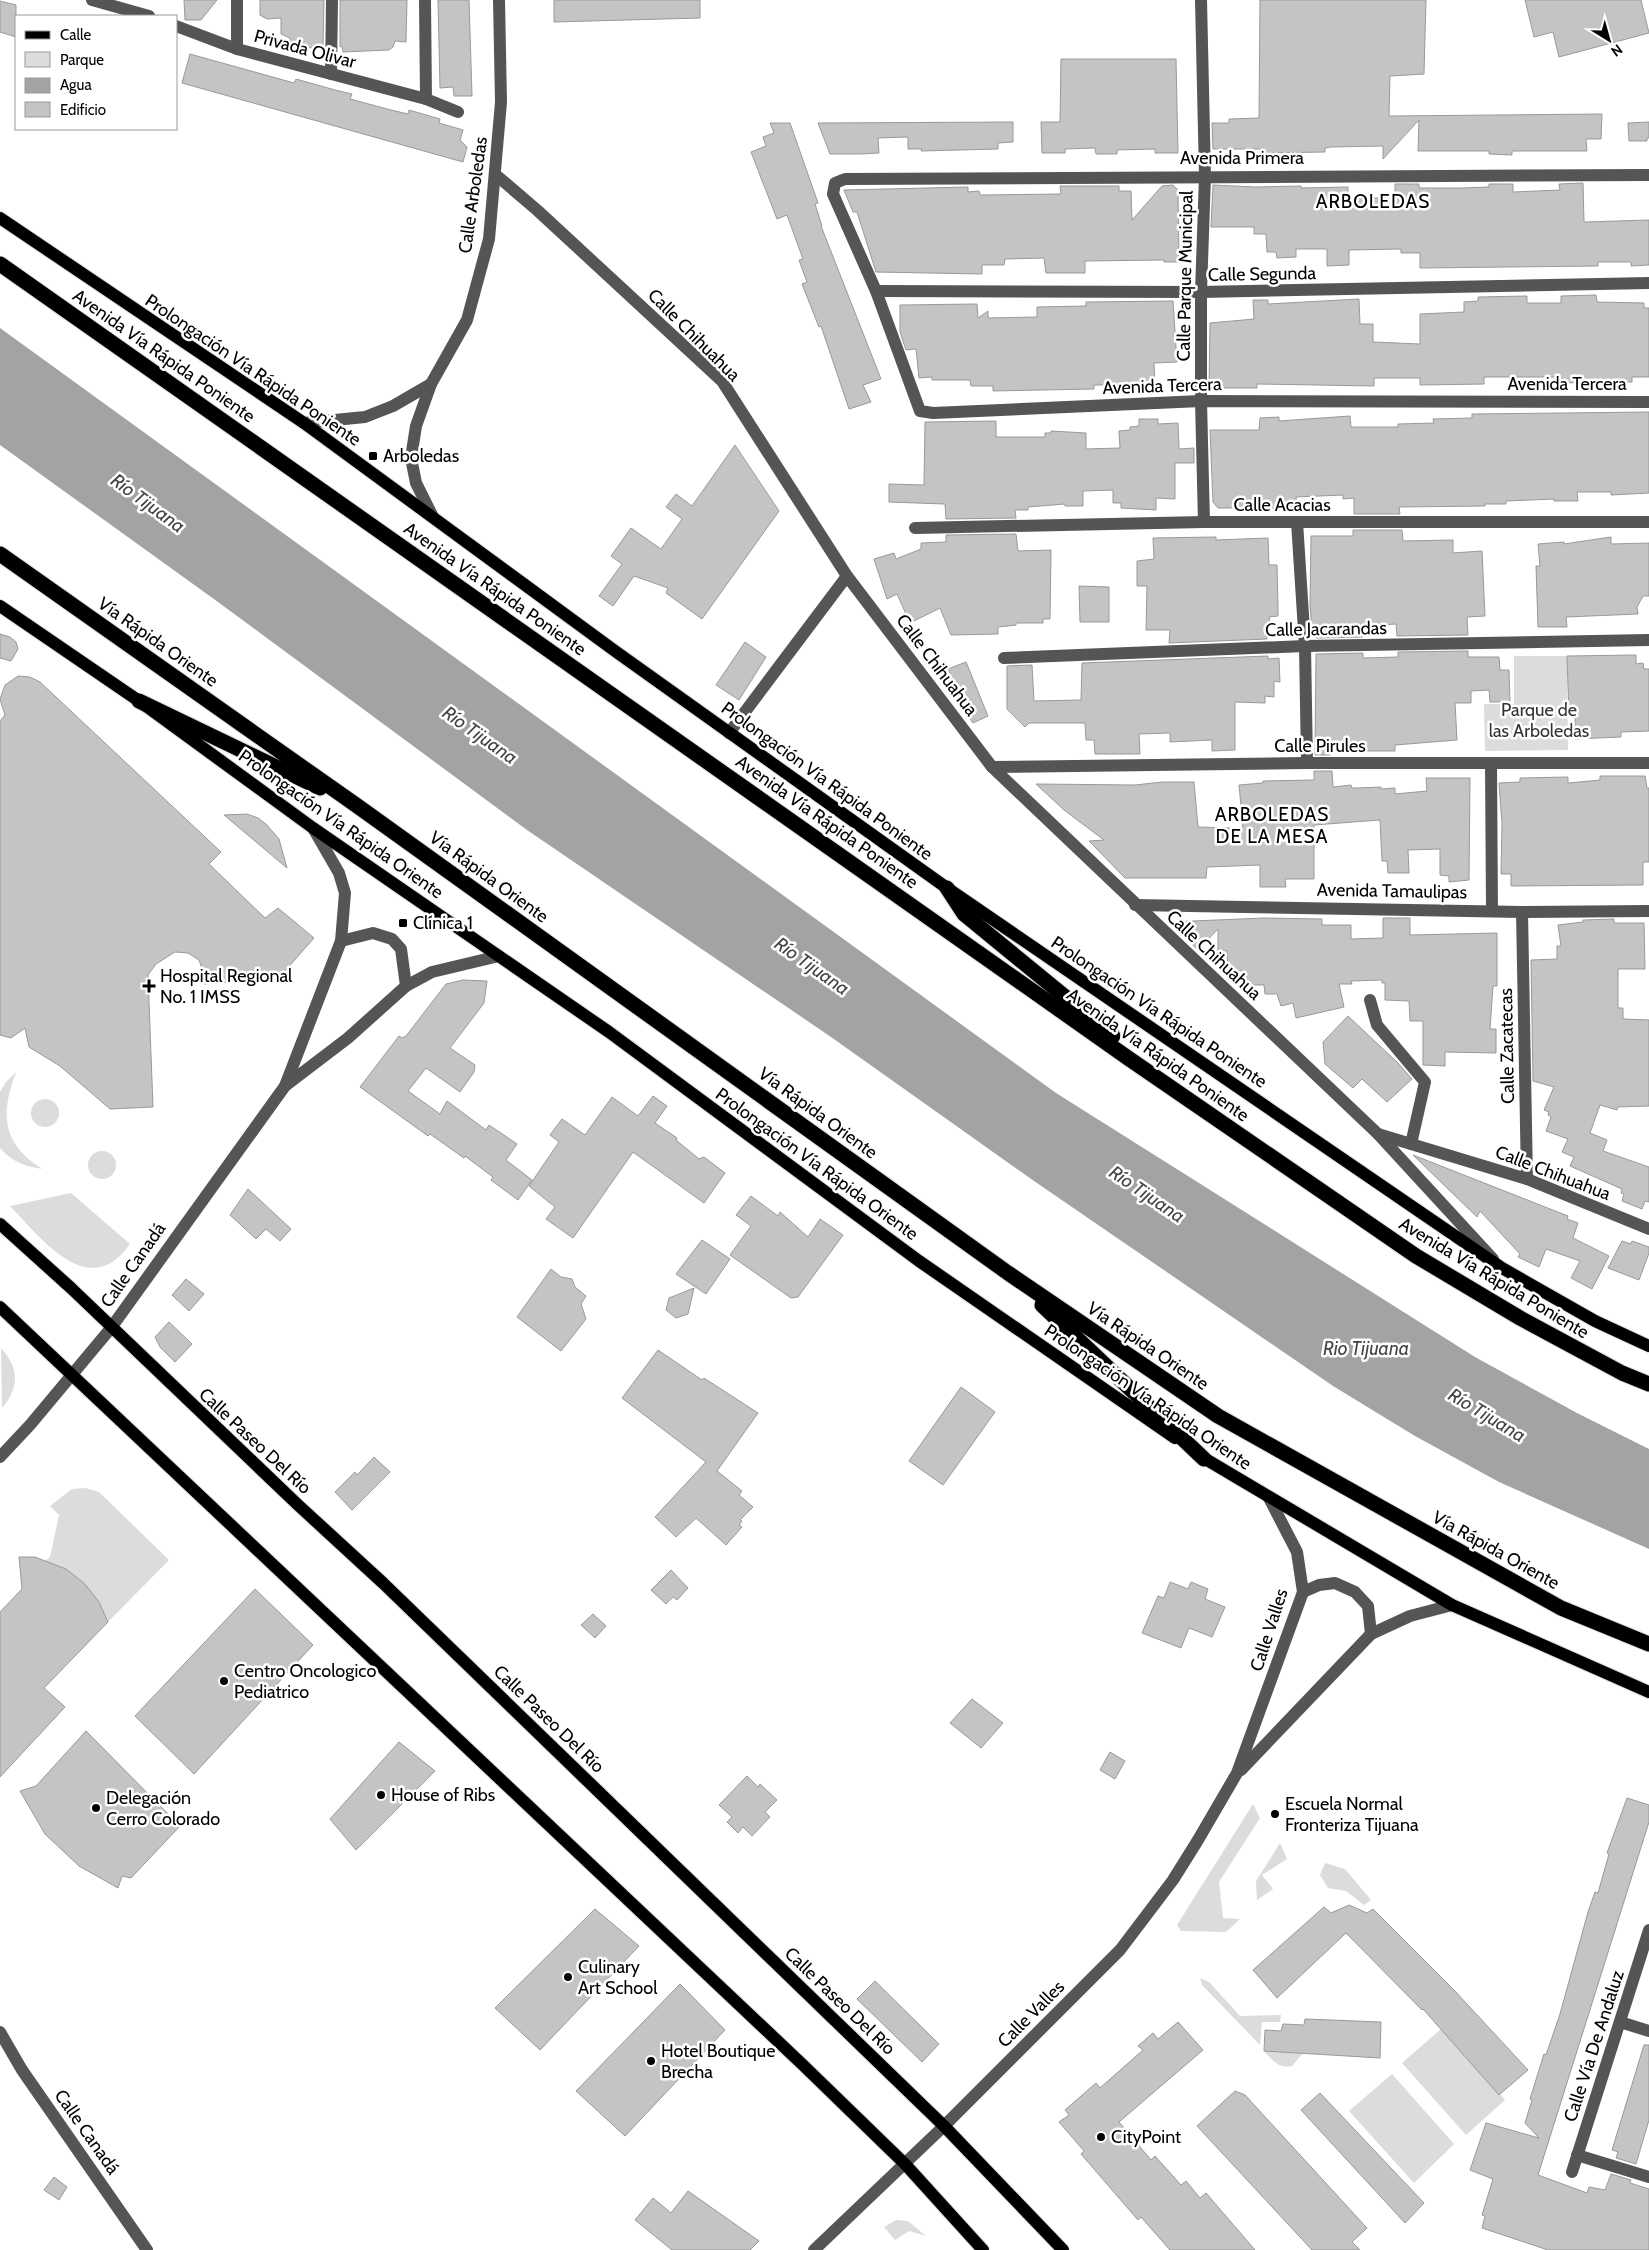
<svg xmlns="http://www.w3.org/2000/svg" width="1649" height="2250" font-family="Cabin,sans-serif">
<rect width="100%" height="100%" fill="#fff"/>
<g fill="#dcdcdc">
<path d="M1514,656H1567L1568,750L1485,751L1484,704H1514Z"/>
<path d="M16,1072C0,1115 2,1143 42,1169C25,1166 12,1162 0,1148V1092L6,1082Z"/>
<circle cx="45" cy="1113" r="14"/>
<circle cx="102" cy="1165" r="14"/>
<path d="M71,1193L130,1244C89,1303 41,1238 10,1206Z"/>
<path d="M1,1348C19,1368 20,1387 2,1408Z"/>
<path d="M86,1488L99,1492L169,1560L108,1622C93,1589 79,1574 45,1561L50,1557L59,1515L50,1506L72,1489Z"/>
<path d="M1253,1804L1260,1818L1219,1882L1223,1918L1240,1919L1226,1932L1181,1931L1177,1925Z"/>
<path d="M1280,1843L1287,1859L1262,1875L1273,1889L1257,1900L1256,1881Z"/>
<path d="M1325,1863L1345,1869L1371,1900L1364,1905L1346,1891L1328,1888L1320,1875Z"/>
<path d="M1200,1978L1209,1982L1240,2016L1281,2015L1280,2022H1262L1260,2045L1202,1985Z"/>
<path d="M1441,2029L1505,2100L1466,2135L1402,2063Z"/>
<path d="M1264,2051L1303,2053L1292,2066C1279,2069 1272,2060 1264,2051Z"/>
<path d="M1392,2074L1454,2144L1414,2183L1349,2111Z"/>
<path d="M896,2220L908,2221L926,2236L909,2231L895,2240L884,2227Z"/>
</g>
<path fill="#a3a3a3" d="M0,328L1056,1093L1475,1357L1577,1413L1649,1449V1549L1499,1482L1415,1436L1333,1386L1034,1181L831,1037L527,830L218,602L0,445Z"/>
<g fill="#c4c4c4" stroke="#999">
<path d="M184,0H217L201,20H185Z"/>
<path d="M260,0H324L323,47L290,49V38L281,34V18L267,19L260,15Z"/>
<path d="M340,0H407L406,42L395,41L393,47L389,50L343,52L342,46L340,47Z"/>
<path d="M438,0H469L472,96H454L453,87L440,88Z"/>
<path d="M554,0H700V18L554,22Z"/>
<path d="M1260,0H1426L1424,74L1390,76L1389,116L1602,114L1601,139H1586L1587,151H1512V155L1489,154V151H1418L1419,120L1383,159V146L1331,147L1325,148V152L1262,153V149H1213L1212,123H1229V119L1259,118Z"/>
<path d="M1525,0H1641L1649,33L1559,57L1553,32L1534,37Z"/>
<path d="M0,1L16,5V37L0,32Z"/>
<path d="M190,54L294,83L296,79L335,90L352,94L350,99L391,110L408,114L409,110L440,119L439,123L463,130L460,140L467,147L463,162L182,83Z"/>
<path d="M1061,59H1176L1178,153H1155V149L1117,150V154H1096L1095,148L1065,149V153H1042L1041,122H1060Z"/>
<path d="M1013,122V142L998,143V149L921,151L922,149H908V137L878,138L879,153L861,154H830L818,123Z"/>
<path d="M1649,122V138H1647V141H1629L1628,123Z"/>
<path d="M770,123H790L818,203L815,204L822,226H821L881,379L863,385L871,402L849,409L821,326L819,327L802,284L807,282L799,260L803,259L787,215L777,219L751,152L766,146L763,137L774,133Z"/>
<path d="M1583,183L1584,222L1649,220V265L1631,266V262H1598V266L1420,268V253H1401V249L1349,250V265L1327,266V249H1296V257L1277,258L1276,252H1267L1266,234H1254V227H1211L1213,185L1255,187L1301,186V188L1348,187V198H1395V184H1419V188H1462L1489,187V184H1513V192L1560,190L1559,184Z"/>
<path d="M1173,185L1178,190L1179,262H1164V260L1085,261V273H1046L1044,258L1005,259L1004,265H982V274L876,272L857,212H853L844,190L968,187V192L979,191L980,195L1061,194L1060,186H1119V191H1131L1132,220L1162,186Z"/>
<path d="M1596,295L1597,302L1644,303V308H1649V377H1632V382L1554,383V377H1484V384L1420,385V378H1374V386L1257,384V388H1209L1210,323L1254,319L1253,300H1268V304L1359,299L1360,324H1373V342L1420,344V314L1464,312V302L1478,301V297L1527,296V303H1561V296Z"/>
<path d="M1173,301L1177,362L1154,363L1155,388L1133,389V385H1094V389L993,391V386H971L970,380H932V377L919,378L916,349L906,350L900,332V305L977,304L978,318L988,311V318L1037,317V307L1086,306V302Z"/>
<path d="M1649,412V493L1611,495V492H1577L1578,501H1554V499L1506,501V504H1485V506L1399,507L1400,514H1354V498L1343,499V495L1296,497L1297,508H1218L1213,502L1210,430H1259L1260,418L1279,417V421L1350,416L1351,427H1398V424L1434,423L1433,419L1472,418V414Z"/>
<path d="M1139,419H1158V424L1178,423L1179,449L1194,448V463H1175V499L1156,498V510L1121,508V503H1113V490L1083,491V506H1065V504L1028,507V510H1015L1016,518L946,519L945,504L889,502V484L924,485L925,422L996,421V437H1045V433H1051V431L1086,433V449L1120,448L1119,431L1130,430V427L1139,426Z"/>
<path d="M735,445L779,511L702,619L666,593L668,588L634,576L613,606L599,596L622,564L611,556L631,528L661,549L682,519L666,507L676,494L692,506Z"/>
<path d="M1353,530H1402L1403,541L1453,540V553L1482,551L1485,616L1467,617L1468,635L1397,636L1396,624L1362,626L1363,637L1316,638V629H1312L1310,605L1311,536H1353Z"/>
<path d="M1016,534L1018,551L1051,550L1050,619H1043V623H1016V625L998,627V634L951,635L940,608L910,623L897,594L887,599L874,559L894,553L896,559L921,549V543L946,542V535Z"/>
<path d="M1216,537V540L1268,538L1269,565H1277L1278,607V616L1269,617L1270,623H1266L1267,639L1169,643L1170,630H1146L1147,586H1137V561L1154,559L1153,538Z"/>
<path d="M1611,537V544L1649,543V596H1643L1637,607L1638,614L1566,617L1567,627H1538L1536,566H1540L1538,544L1564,542V544Z"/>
<path d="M1079,586L1109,587V622H1080Z"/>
<path d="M0,634L10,637L16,642L18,649L11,661L0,658Z"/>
<path d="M745,642L766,657L739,700L716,685Z"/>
<path d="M1468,651V657H1499L1500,670H1509L1510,702H1490L1489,690L1471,691V703H1455L1457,740L1395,745V751H1330V755H1315L1316,654L1363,653V658L1398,657V652Z"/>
<path d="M1636,655V664L1643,663L1644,669H1649V731L1621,732V737L1575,739V714L1569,715L1567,656Z"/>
<path d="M1268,656V659L1279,658L1280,682L1274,681V697L1265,696V703L1235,702V750L1212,751V740L1170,742V733L1139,734L1140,754H1095L1094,740H1086L1085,723H1029L1025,727L1007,709V666L1032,665L1034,701L1081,700L1082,663Z"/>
<path d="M966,662L988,716L973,723L959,703L963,701L948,669Z"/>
<path d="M18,676L30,677L40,682L221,852L209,864L265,918L278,908L314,938L278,979L204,984L203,971L199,960L188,953L175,952L156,964L148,975L153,1107L110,1109L60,1066L29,1047L25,1028L11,1038L0,1035V721L5,715L0,699L5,685Z"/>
<path d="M1314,771H1332L1333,787L1351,785L1352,788H1357L1381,787V789L1395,788V794L1427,791L1426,778H1470L1469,880L1449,882V876L1440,875V849L1408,850L1409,873H1388L1387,861H1382L1380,820L1314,825V879H1285L1286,887H1260V865L1207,867L1206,878H1125L1089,841L1104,840L1064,810L1036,784L1135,785L1162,782H1194L1198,827L1235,828L1243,827L1239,785L1263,783V781L1314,780Z"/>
<path d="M1600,776H1645L1647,788H1649V862H1643V885L1511,886V874H1501L1502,824L1499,783L1520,782V778L1568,777V783L1600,780Z"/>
<path d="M247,814L258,818L266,824L279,839L287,868L224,815Z"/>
<path d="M1264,918L1322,919V925H1351V939L1383,938V918H1410V935L1497,933V986H1493L1490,1029H1496V1053L1445,1052V1066L1423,1065V1021H1410L1409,1001L1385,1000V983H1382V980L1351,981L1352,984H1339L1344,1007L1296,1018L1293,1003L1281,1006L1277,994H1265L1264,985H1245V971L1228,970L1227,951H1218V929L1198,950L1169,922Z"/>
<path d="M1614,919V923H1644L1645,969H1618V1008H1623V1019L1649,1020V1106L1618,1107L1617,1110L1600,1105L1590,1133L1607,1140L1603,1151L1649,1167V1202L1645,1201L1642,1209L1622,1201L1624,1194L1621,1193L1622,1189L1570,1166L1574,1157L1562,1152L1568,1139L1546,1131L1551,1117L1548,1115L1549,1112L1544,1110L1554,1087L1533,1081L1531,960L1557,959V946H1561L1558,925L1583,922V920Z"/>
<path d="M463,980L487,981L484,1003L450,1048L475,1065L474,1072L460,1092L426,1068L408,1091L440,1114L447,1101L486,1130L489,1125L517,1144L506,1160L532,1180L518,1200L491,1180L493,1177L465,1156L464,1158L430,1134L428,1136L360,1087L399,1036L402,1038L406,1036L446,984Z"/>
<path d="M1348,1016L1398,1063L1412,1079L1387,1102L1362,1079L1353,1088L1325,1064L1323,1042Z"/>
<path d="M653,1096L667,1106L655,1123L677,1138L676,1140L699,1159L704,1157L725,1173L704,1203L633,1152L573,1238L546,1219L555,1207L529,1186L559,1142L550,1135L562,1119L585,1135L612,1097L638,1116Z"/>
<path d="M1413,1155L1568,1216L1567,1219L1578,1223L1573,1238L1609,1256L1592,1289L1571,1278L1580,1261L1546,1249L1539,1267L1518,1257L1520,1254L1480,1211L1477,1217Z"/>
<path d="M248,1189L291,1229L280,1241L266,1229L256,1239L230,1215Z"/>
<path d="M751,1196L778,1216L780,1212L808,1237L820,1219L843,1235L798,1297L791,1298L730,1255L751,1226L736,1215Z"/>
<path d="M702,1240L730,1259L706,1294L676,1274Z"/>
<path d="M1622,1241L1631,1244L1632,1241L1649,1247V1253L1639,1280L1608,1268Z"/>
<path d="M551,1269L561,1277L572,1279L575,1287L586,1296L581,1304L586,1319L561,1351L517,1317Z"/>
<path d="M186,1279L204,1294L189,1311L172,1295Z"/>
<path d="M694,1288L688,1314L676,1318L666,1310L669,1298Z"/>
<path d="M169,1322L192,1344L175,1362L160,1347L155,1337Z"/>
<path d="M658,1350L702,1380L704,1378L758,1413L717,1471L742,1491L739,1495L753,1507L740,1520L742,1521L739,1525L742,1527L726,1545L696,1518L676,1537L655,1517L706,1462L622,1398Z"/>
<path d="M961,1387L995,1412L943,1485L909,1461Z"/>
<path d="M374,1457L390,1472L352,1510L335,1492L355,1472L357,1475Z"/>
<path d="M19,1557H35L66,1569L84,1583L99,1602L108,1622L44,1688L65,1707L0,1777V1612L22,1589Z"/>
<path d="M671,1570L688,1588L677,1600L673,1597L666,1604L651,1590Z"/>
<path d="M1170,1582L1188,1589L1191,1582L1208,1589L1205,1599L1225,1607L1212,1637L1189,1628L1181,1648L1142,1633L1158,1596L1164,1598Z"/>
<path d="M255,1589L313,1645L194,1774L135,1716Z"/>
<path d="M593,1614L606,1626L595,1638L581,1625Z"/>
<path d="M972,1699L1003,1723L981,1748L950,1723Z"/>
<path d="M86,1731L180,1826L131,1878L122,1876L118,1888L79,1866L45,1834L20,1791L36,1786Z"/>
<path d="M399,1742L435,1771L356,1850L330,1819Z"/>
<path d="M1110,1752L1125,1761L1115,1779L1100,1770Z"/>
<path d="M747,1776L758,1787L760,1784L777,1800L765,1812L770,1817L752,1836L743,1827L738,1833L727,1822L732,1817L719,1805Z"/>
<path d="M1627,1798L1649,1805V1822L1538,2175L1587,2193L1589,2187L1605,2190L1611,2174L1631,2180L1630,2183L1649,2189V2250H1548L1482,2228L1485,2216L1482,2215L1493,2179L1470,2170L1486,2123L1539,2138L1525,2123L1532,2100L1530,2099L1544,2054L1546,2055L1560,2014L1588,1912L1595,1892L1598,1893L1609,1854L1607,1853Z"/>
<path d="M1349,1905L1367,1913L1373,1909L1454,1990L1528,2070L1499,2095L1423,2009L1422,2010L1346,1933L1277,1998L1253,1970L1324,1907L1331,1913Z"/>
<path d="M595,1909L639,1946L540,2050L495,2008Z"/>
<path d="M875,1981L939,2044L922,2062L857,1999Z"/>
<path d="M680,1984L725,2030L625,2136L576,2091Z"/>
<path d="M1305,2019L1381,2022L1380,2058L1264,2051L1265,2030L1281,2031L1283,2024L1304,2025Z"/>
<path d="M1178,2022L1203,2050L1119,2122L1151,2160L1155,2156L1181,2185L1186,2181L1200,2198L1206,2193L1255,2250H1170L1141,2217L1138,2220L1081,2154L1084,2151L1059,2122L1069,2115L1065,2110L1096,2083L1100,2088L1143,2050L1138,2046L1153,2033L1158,2039Z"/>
<path d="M1644,2045H1649V2120L1636,2164L1616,2158L1618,2152L1612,2150Z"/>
<path d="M1235,2091L1245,2095L1367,2228L1352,2242L1360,2250H1312L1197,2126Z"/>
<path d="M1320,2093L1424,2203L1405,2223L1301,2110Z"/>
<path d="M54,2177L67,2187L59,2200L44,2190Z"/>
<path d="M688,2191L759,2241L750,2250H672L635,2220L653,2198L671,2213Z"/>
</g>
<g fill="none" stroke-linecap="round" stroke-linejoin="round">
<g stroke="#dbdbdb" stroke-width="14">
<g id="major">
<path d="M0,218L304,423L615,651L947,888L1502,1268L1595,1321L1649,1346"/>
<path d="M0,606L139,701L313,828L609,1032L919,1261L1175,1438"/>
<path d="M0,1224L71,1288L297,1504L383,1583L944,2126L1063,2250"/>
<path d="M0,1307L803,2065L905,2164L983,2250"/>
<path d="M1197,1454L1452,1605L1649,1692"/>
</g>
</g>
<g stroke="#dbdbdb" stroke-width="17">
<g id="highway">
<path d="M0,264L1128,1058L1416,1256L1520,1318L1622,1373L1649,1384"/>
<path d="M0,554L356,805L1008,1273L1218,1416L1561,1608L1649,1644"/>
<path d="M139,701L320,788"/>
<path d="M947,888L964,914L1113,1036"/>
<path d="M1042,1305L1204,1459"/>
</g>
</g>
<g stroke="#555" stroke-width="12">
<path d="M92,0L149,16"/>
<path d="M237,0V49"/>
<path d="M425,0L426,99"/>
<path d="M1201,0L1205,176L1201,292V401L1204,522"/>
<path d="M176,26L237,49L426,99L458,112"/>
<path d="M331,74L332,0"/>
<path d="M496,175L537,210L722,381L847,576L992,767L1378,1134L1493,1259"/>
<path d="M1649,175L845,179L835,183L833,194L876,291L920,411L933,413L1201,401L1649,402"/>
<path d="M876,291L1201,292L1649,283"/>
<path d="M304,423L365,417L393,406L431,384"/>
<path d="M432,515L416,483L411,458L416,426L431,384L467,320L489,239L501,102L499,0"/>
<path d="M1297,522L1305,646L1307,763"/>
<path d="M915,528L1204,522H1649"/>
<path d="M1004,658L1305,646L1649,640"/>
<path d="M729,733L847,576"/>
<path d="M1491,764L1492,910"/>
<path d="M992,767L1307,763H1649"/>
<path d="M1135,905L1522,912L1649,911"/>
<path d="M1522,912L1527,1179"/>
<path d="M341,941L373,933L392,939L401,949L406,986"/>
<path d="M1370,1000L1377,1025L1425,1082L1411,1144"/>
<path d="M285,1086L348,1038L406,986L432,972L499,956"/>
<path d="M1378,1134L1527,1179L1649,1229"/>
<path d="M0,1457L30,1425L111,1328L285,1086L341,941L345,893L339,873L313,828"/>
<path d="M1303,1592L1319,1585L1335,1583L1355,1592L1368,1606L1371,1634"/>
<path d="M1241,1770L1371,1634L1410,1616L1452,1605"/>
<path d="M1620,2022L1649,2031"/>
<path d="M0,2032L22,2070L147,2250"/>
<path d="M1577,2155L1649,2177"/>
<path d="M1572,2172L1649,1930"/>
<path d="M814,2250L944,2126L1120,1950L1173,1880L1198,1840L1237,1773L1303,1592L1297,1552L1269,1498"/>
</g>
<use href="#major" stroke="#000" stroke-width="12"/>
<use href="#highway" stroke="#000" stroke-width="15"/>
</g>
<g fill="#000" stroke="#fff" stroke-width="2">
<rect x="368" y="451" width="10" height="10" rx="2.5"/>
<rect x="398" y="918" width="10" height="10" rx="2.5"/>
<path d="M146.5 978.5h5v5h5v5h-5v5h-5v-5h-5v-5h5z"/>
<circle cx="224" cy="1681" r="5"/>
<circle cx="381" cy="1795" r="5"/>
<circle cx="96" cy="1808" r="5"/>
<circle cx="1275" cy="1814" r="5"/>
<circle cx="568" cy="1977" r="5"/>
<circle cx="651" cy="2061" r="5"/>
<circle cx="1101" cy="2137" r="5"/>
</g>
<g text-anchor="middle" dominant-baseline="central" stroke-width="5" stroke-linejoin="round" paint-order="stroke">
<g font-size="18" fill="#000" stroke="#fff">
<text transform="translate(305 49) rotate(15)">Privada Olivar</text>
<text x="1242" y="158">Avenida Primera</text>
<text transform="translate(473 195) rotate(-82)">Calle Arboledas</text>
<text transform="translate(1262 274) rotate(-1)">Calle Segunda</text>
<text transform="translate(1185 276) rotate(-89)">Calle Parque Municipal</text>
<text transform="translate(694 335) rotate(45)">Calle Chihuahua</text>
<text transform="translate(164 356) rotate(35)">Avenida Vía Rápida Poniente</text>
<text transform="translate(253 370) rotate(34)">Prolongación Vía Rápida Poniente</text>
<text x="1567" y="384">Avenida Tercera</text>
<text transform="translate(1162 386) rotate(-2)">Avenida Tercera</text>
<text x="1282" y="505">Calle Acacias</text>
<text transform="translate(495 589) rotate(35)">Avenida Vía Rápida Poniente</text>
<text transform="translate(1326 629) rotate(-1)">Calle Jacarandas</text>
<text transform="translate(158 642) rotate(35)">Vía Rápida Oriente</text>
<text transform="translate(937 665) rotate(53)">Calle Chihuahua</text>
<text x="1320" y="746">Calle Pirules</text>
<text transform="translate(827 781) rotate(36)">Prolongación Vía Rápida Poniente</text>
<text transform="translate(827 822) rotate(35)">Avenida Vía Rápida Poniente</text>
<text transform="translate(341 824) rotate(35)">Prolongación Vía Rápida Oriente</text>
<text transform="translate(489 877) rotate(36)">Vía Rápida Oriente</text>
<text transform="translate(1392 891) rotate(1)">Avenida Tamaulipas</text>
<text transform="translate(1214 955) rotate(43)">Calle Chihuahua</text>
<text transform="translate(1159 1012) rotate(34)">Prolongación Vía Rápida Poniente</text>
<text transform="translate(1507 1046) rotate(-91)">Calle Zacatecas</text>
<text transform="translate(1158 1055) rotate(35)">Avenida Vía Rápida Poniente</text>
<text transform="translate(818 1113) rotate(36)">Vía Rápida Oriente</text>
<text transform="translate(817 1164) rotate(36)">Prolongación Vía Rápida Oriente</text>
<text transform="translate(1553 1173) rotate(21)">Calle Chihuahua</text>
<text transform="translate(133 1265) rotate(-55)">Calle Canadá</text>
<text transform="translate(1494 1278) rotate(31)">Avenida Vía Rápida Poniente</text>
<text transform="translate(1148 1346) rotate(34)">Vía Rápida Oriente</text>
<text transform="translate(1148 1397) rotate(34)">Prolongación Vía Rápida Oriente</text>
<text transform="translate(255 1441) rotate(43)">Calle Paseo Del Río</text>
<text transform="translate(1496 1550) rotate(29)">Vía Rápida Oriente</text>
<text transform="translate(1269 1630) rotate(-72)">Calle Valles</text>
<text transform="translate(549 1719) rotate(44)">Calle Paseo Del Río</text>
<text transform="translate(840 2001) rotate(44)">Calle Paseo Del Río</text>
<text transform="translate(1031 2014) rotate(-45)">Calle Valles</text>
<text transform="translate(1594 2046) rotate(-72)">Calle Vía De Andaluz</text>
<text transform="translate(87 2132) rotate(55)">Calle Canadá</text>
</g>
<g font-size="18" fill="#000" stroke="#fff" text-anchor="start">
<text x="383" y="456">Arboledas</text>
<text x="413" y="923">Clínica 1</text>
<text x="160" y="976">Hospital Regional<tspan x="160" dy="21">No. 1 IMSS</tspan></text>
<text x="234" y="1671">Centro Oncologico<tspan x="234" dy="21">Pediatrico</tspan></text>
<text x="391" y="1795">House of Ribs</text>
<text x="106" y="1798">Delegación<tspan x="106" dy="21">Cerro Colorado</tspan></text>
<text x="1285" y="1804">Escuela Normal<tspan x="1285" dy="21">Fronteriza Tijuana</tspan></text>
<text x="578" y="1967">Culinary<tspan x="578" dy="21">Art School</tspan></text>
<text x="661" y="2051">Hotel Boutique<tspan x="661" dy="21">Brecha</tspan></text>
<text x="1111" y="2137">CityPoint</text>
</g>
<g font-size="18" fill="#333" stroke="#fff">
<text x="1539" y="710">Parque de<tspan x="1539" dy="21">las Arboledas</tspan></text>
</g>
<g font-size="19" letter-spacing="1" fill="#000" stroke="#fff">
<text x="1373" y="201">ARBOLEDAS</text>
<text x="1272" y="814">ARBOLEDAS<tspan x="1272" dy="22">DE LA MESA</tspan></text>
</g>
<g font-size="19" font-style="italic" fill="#444" stroke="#fff">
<text transform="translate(148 503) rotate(36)">Río Tijuana</text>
<text transform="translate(480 735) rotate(35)">Río Tijuana</text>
<text transform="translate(812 966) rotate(35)">Río Tijuana</text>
<text transform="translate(1147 1194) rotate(34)">Río Tijuana</text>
<text x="1366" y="1348">Rio Tijuana</text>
<text transform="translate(1487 1415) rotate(31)">Río Tijuana</text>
</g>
</g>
<rect x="15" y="15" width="162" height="115" fill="#ffffff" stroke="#999999"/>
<rect x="25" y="31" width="25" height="8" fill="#000000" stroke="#999999"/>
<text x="60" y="40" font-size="15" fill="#000000">Calle</text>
<rect x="25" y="52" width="25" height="15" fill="#dcdcdc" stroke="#999999"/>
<text x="60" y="65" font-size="15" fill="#000000">Parque</text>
<rect x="25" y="78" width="25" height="15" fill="#a3a3a3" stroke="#999999"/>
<text x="60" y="90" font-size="15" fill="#000000">Agua</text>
<rect x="25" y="102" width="25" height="15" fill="#c4c4c4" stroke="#999999"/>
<text x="60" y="115" font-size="15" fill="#000000">Edificio</text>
<g transform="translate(1609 40) rotate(143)" stroke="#ffffff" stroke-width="4" paint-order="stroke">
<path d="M0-4L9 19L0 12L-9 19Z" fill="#000000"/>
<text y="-8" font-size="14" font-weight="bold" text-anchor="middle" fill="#000000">N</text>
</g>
</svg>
